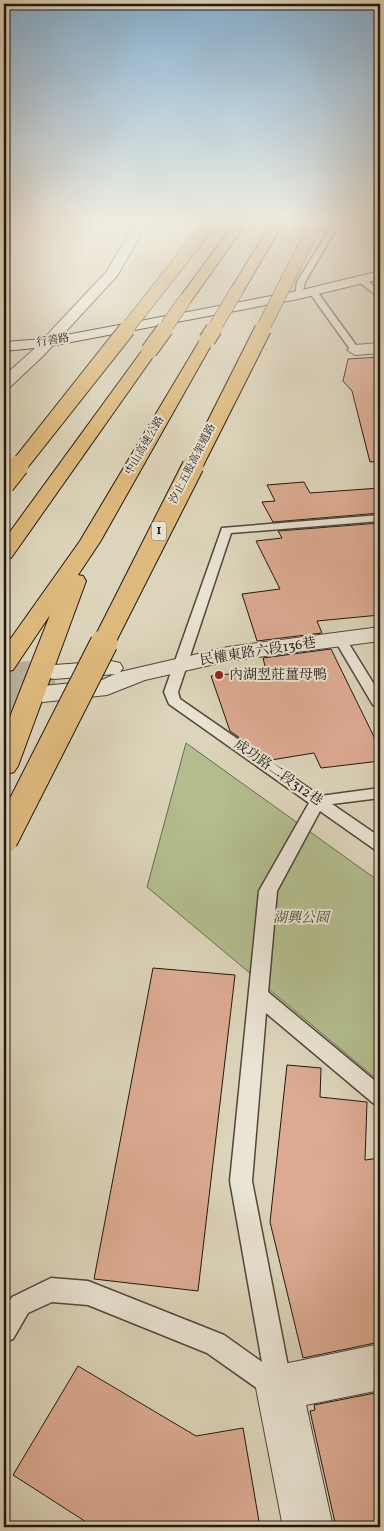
<svg xmlns="http://www.w3.org/2000/svg" width="384" height="1531" font-family="Vollkorn,'Noto Serif TC',serif">
<rect width="100%" height="100%" fill="#ddd5bb"/>
<filter id="stains"><feTurbulence type="fractalNoise" baseFrequency=".004" numOctaves="4"/><feColorMatrix values="0 0 0 0 .2 0 0 0 0 .09 0 0 0 0 .02 0 0 0 .5 -.17"/></filter>
<radialGradient id="worn" r=".72"><stop offset=".6" stop-color="#630" stop-opacity="0"/><stop offset="1" stop-color="#630" stop-opacity=".3"/></radialGradient>
<path fill="#b3bd8e" stroke="#6b6a50" d="M186,743L380,882V1082L147,887Z"/>
<g fill="#ddab93" stroke="#231711">
<path d="M380,357V461L370,462L352,391L343,381L348,359Z"/>
<path d="M304,482L310,493L380,488V513L273,522L262,502L275,501L267,485Z"/>
<path d="M380,523V615L317,621L322,633L257,641L242,594L280,589L256,541L282,538L278,531Z"/>
<path d="M331,649L380,749V761L321,768L314,753L271,760L230,731L211,676L266,670L263,658Z"/>
<path d="M153,968L235,975L198,1291L94,1279Z"/>
<path d="M287,1065L321,1068L320,1097L367,1102L365,1160L380,1158V1342L303,1358L270,1222Z"/>
<path d="M78,1366L196,1436L243,1428L260,1527H94L13,1475Z"/>
<path d="M380,1392V1527H336L310,1411L315,1410L314,1405Z"/>
</g>
<g fill="none" stroke-linecap="round" stroke-linejoin="round">
<g stroke="#b8af99" stroke-width="27" stroke-dasharray="27 14" stroke-linecap="butt">
<path d="M4,677L54,672"/>
<path d="M4,698L43,694"/>
</g>
<g stroke="#52463c" stroke-width="3">
<g id="lane">
<path d="M334,222H340L305,282L302,295L295,297L297,282Z"/>
<path d="M359,278H365L380,292V298L359,282Z"/>
<path d="M310,290H316L358,348V352H352L309,292Z"/>
<path d="M380,515V521L231,533L178,692L180,699L320,796L380,788V798L332,804L380,837V850L374,849L320,811L277,891L268,992L380,1085V1106L373,1103L266,1013L252,1181L292,1387L288,1396L279,1400L268,1396L207,1353L88,1305L52,1302L28,1313L13,1339L4,1342V1309L12,1297L51,1278L88,1281L224,1335L262,1362L230,1181L259,891L309,803L169,704L164,692L222,528Z"/>
<path d="M340,635L346,639L380,694V709L373,705L334,639Z"/>
</g>
</g>
<g stroke="#52463c" stroke-width="2">
<g id="street">
<path d="M136,222H148L117,276L43,356L10,387L4,389V376L33,350L107,271Z"/>
<path d="M380,343V353L355,355L347,350L355,345Z"/>
<path d="M380,627V641L228,661L145,680L107,695L43,702L34,699L30,694L34,689L43,686L102,680L115,674L54,679L45,677L42,672L45,667L54,665L111,661L120,663L123,668L120,672L228,647Z"/>
<path d="M380,1344V1390L306,1405L333,1527H283L256,1388L263,1372L279,1365Z"/>
</g>
</g>
<g stroke="#231711" stroke-width="2">
<path id="secondary" d="M380,271V279L298,299L45,347L4,351V342L45,339L298,291Z"/>
</g>
<g stroke="#231711" stroke-width="2">
<g id="highway">
<path d="M235,222H247L189,304H179L177,301Z"/>
<path d="M272,222H284L241,295H231L229,292Z"/>
<path d="M207,336L214,340L100,542L78,575L83,576L86,581L18,766L14,772L4,775V732L50,615L13,670L4,672V648L80,541L200,340Z"/>
<path d="M149,346L157,351L11,558L4,560V540L144,348Z"/>
</g>
</g>
<use href="#lane" fill="#e9e4d3" fill-rule="evenodd"/>
<use href="#street" fill="#e9e4d3" fill-rule="evenodd"/>
<use href="#secondary" fill="#e9e4d3" fill-rule="evenodd"/>
<use href="#highway" fill="#deba7e" fill-rule="evenodd"/>
<g stroke="#231711" stroke-width="14" stroke-linecap="butt">
<g id="highway-bridge-far3">
<path d="M126,330L211,222"/>
<path d="M164,330L184,301"/>
<path d="M213,330L236,292"/>
<path d="M262,330L317,222"/>
</g>
</g>
<g stroke="#231711" stroke-width="18" stroke-linecap="butt">
<g id="highway-bridge-far2">
<path d="M207,340L214,329"/>
<path d="M149,351L165,329"/>
<path d="M17,468L127,329"/>
<path d="M193,468L263,329"/>
</g>
</g>
<g stroke="#231711" stroke-width="23" stroke-linecap="butt">
<g id="highway-bridge-far1">
<path d="M4,484L18,466"/>
<path d="M103,644L193,466"/>
</g>
</g>
<g stroke="#231711" stroke-width="29" stroke-linecap="butt">
<path id="highway-bridge" d="M4,840L104,643"/>
</g>
<use href="#highway-bridge-far3" stroke="#deba7e" stroke-width="13"/>
<use href="#highway-bridge-far2" stroke="#deba7e" stroke-width="16"/>
<use href="#highway-bridge-far1" stroke="#deba7e" stroke-width="21"/>
<use href="#highway-bridge" stroke="#deba7e" stroke-width="27"/>
</g>
<linearGradient id="sky" x2="0" y2="1"><stop stop-color="#88b4d6"/><stop offset="0.51" stop-color="#f0ece0"/><stop offset="1" stop-color="#f0ece0" stop-opacity="0"/></linearGradient>
<rect width="384" height="436" fill="url(#sky)"/>
<circle fill="#8f2418" stroke="#e9e4d3" stroke-width="2" cx="219" cy="675" r="5"/>
<g text-anchor="middle" dominant-baseline="central" stroke-width="4" stroke-linejoin="round" paint-order="stroke">
<g font-size="11" fill="#231711" stroke="#e9e4d3">
<text transform="translate(53 341) rotate(-9)">行善路</text>
<text transform="translate(145 446) rotate(-60)">中山高速公路</text>
<text transform="translate(193 464) rotate(-63)">汐止五股高架道路</text>
</g>
<rect fill="#e9e4d3" stroke="#5e544b" stroke-width="1" x="151.5" y="521.5" width="15" height="19" rx="4"/>
<g font-size="12" font-weight="bold" fill="#231711">
<text x="159" y="531">1</text>
</g>
<g font-size="14" fill="#231711" stroke="#e9e4d3">
<text transform="translate(258 652) rotate(-9)">民權東路六段136巷</text>
<text transform="translate(278 773) rotate(35)">成功路二段312巷</text>
</g>
<g font-size="14" fill="#231711" stroke="#e9e4d3" text-anchor="start">
<text x="229" y="675">內湖翌莊薑母鴨</text>
</g>
<g font-size="14" font-style="italic" fill="#4e4936" stroke="#e9e4d3">
<text x="301" y="918">湖興公園</text>
</g>
</g>
<rect width="384" height="1531" fill="none" stroke="#ddd5bb" stroke-width="20"/>
<rect x="5" y="5" width="374" height="1521" fill="none" stroke="#231711" stroke-width="2.5"/>
<rect x="10" y="10" width="364" height="1511" fill="none" stroke="#231711"/>
<rect width="100%" height="100%" filter="url(#stains)"/>
<rect width="100%" height="100%" fill="url(#worn)"/>
</svg>
